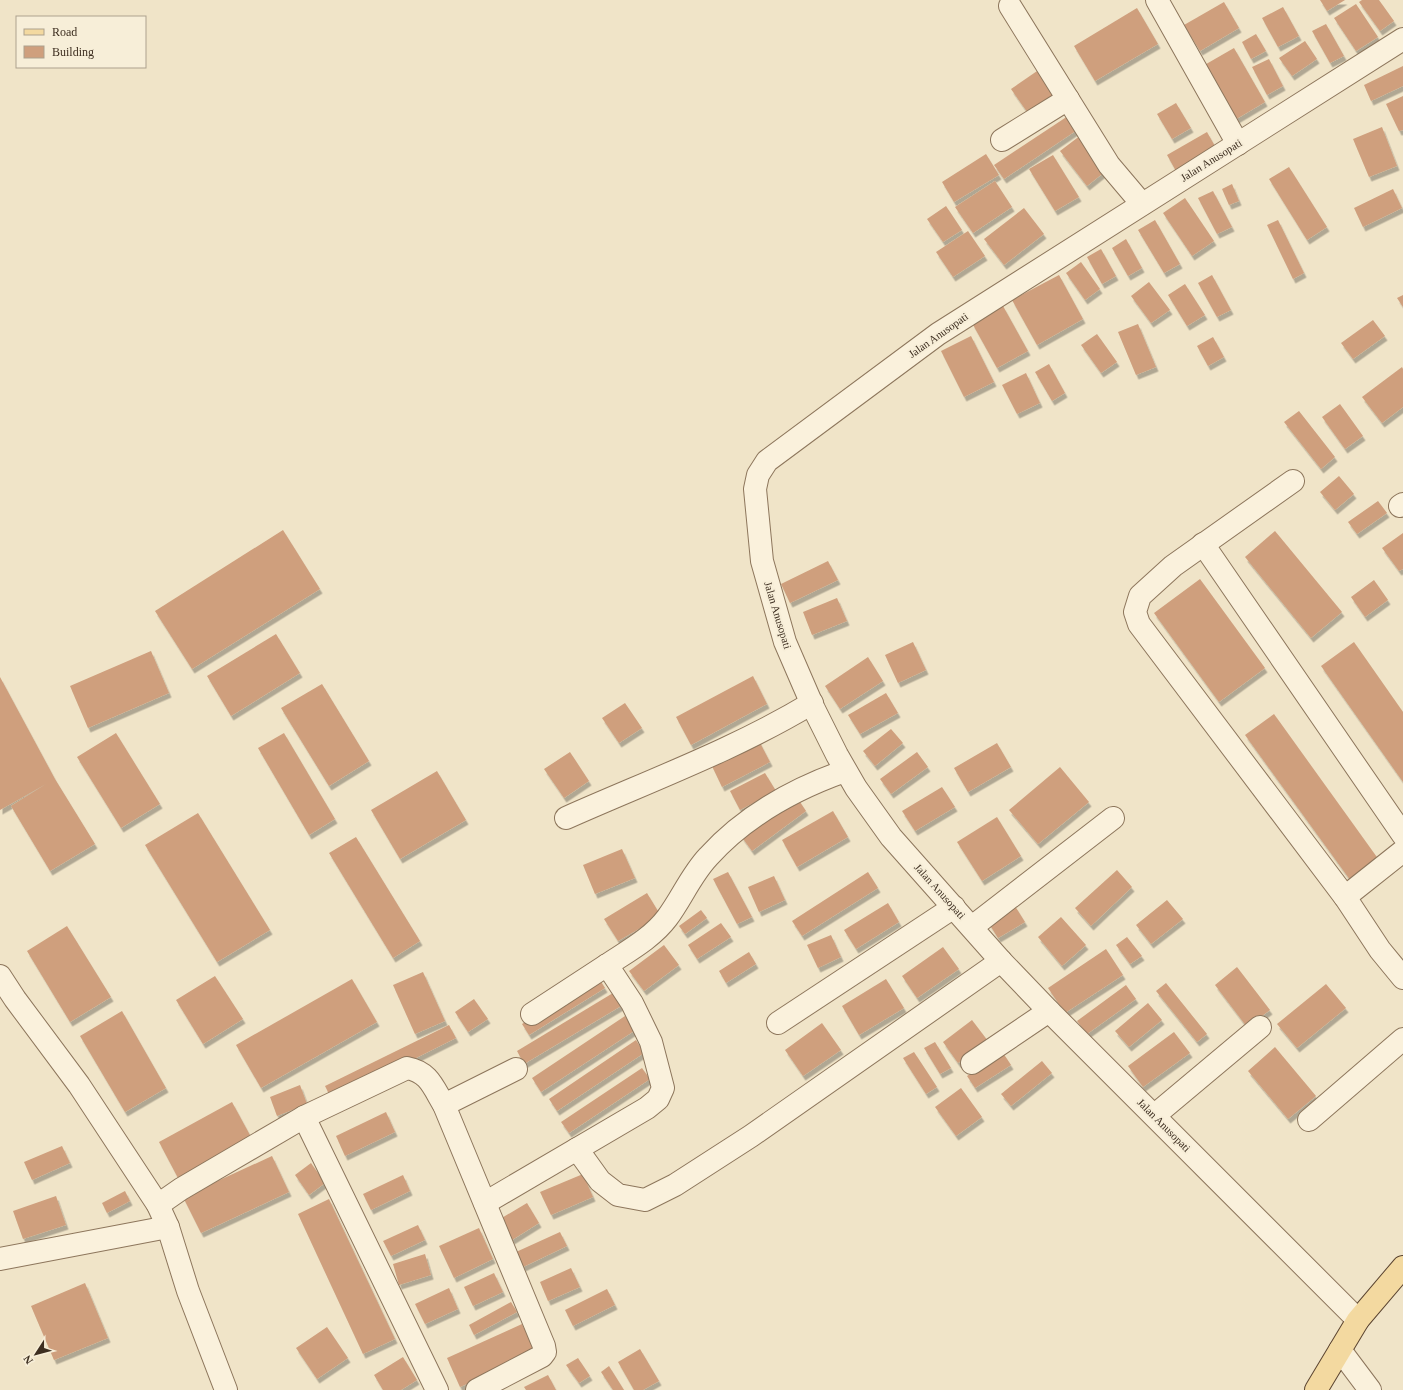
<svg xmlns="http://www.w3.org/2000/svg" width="1403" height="1390" font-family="Georgia,serif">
<defs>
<filter id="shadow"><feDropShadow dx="2.5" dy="4.5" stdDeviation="0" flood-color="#0004"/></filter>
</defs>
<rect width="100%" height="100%" fill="#f0e4c8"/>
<g fill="#cf9f7d" filter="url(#shadow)">
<path d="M1320,0H1345L1327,11Z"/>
<path d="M1362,0H1379L1394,21L1380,31L1359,2Z"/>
<path d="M1224,2L1239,28L1200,51L1184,25Z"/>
<path d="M1356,4L1378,37L1356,51L1334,18Z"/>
<path d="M1283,7L1299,36L1278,47L1262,18Z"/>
<path d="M1137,8L1158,44L1095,81L1074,46Z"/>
<path d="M1326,24L1344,56L1330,63L1312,31Z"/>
<path d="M1256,34L1266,51L1251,59L1242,42Z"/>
<path d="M1305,41L1317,59L1292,76L1279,58Z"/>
<path d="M1234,48L1265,102L1233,121L1201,67Z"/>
<path d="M1269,59L1283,86L1267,95L1252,67Z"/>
<path d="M1403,66V86L1371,101L1364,85Z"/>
<path d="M1040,69L1059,95L1030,116L1011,89Z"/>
<path d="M1403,96V130L1399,131L1386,104Z"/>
<path d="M1176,103L1191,128L1172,139L1157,114Z"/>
<path d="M1071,114L1080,128L1004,179L994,165Z"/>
<path d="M1382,127L1397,166L1369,177L1353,139Z"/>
<path d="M1207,132L1216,148L1176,171L1167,155Z"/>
<path d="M1081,135L1107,170L1087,186L1060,151Z"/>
<path d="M986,154L999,175L954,202L942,182Z"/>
<path d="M1053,155L1079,197L1055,211L1029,169Z"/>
<path d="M1289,167L1327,227L1307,240L1269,179Z"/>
<path d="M995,181L1012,207L973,233L955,207Z"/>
<path d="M1232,184L1239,201L1229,205L1222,189Z"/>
<path d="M1393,189L1402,208L1363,227L1354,208Z"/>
<path d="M1213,191L1232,227L1217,234L1198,198Z"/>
<path d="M1185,198L1214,241L1192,256L1163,213Z"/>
<path d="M946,206L962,230L943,242L927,219Z"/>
<path d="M1024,208L1044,234L1004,265L984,239Z"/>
<path d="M1155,220L1180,264L1164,273L1138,230Z"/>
<path d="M1278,220L1304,273L1293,279L1267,225Z"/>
<path d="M968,231L985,256L953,277L936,252Z"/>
<path d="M1126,239L1142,268L1128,276L1112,248Z"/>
<path d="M1101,249L1116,276L1102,284L1087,257Z"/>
<path d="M1081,262L1100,289L1085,300L1066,273Z"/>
<path d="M1059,275L1083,319L1037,345L1012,300Z"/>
<path d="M1212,275L1231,310L1217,317L1198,283Z"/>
<path d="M1149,282L1170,310L1151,323L1131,296Z"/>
<path d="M1185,284L1205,315L1187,326L1168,295Z"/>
<path d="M1403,295V307L1397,298Z"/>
<path d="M1003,306L1028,351L997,368L972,323Z"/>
<path d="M1373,320L1385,336L1353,359L1341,343Z"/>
<path d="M1138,324L1156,367L1136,375L1118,332Z"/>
<path d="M1097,334L1117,362L1101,373L1081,345Z"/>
<path d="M971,336L994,382L964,397L941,351Z"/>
<path d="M1213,337L1224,357L1208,366L1197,346Z"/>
<path d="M1049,364L1065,393L1052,401L1035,372Z"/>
<path d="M1402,367L1403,369V407L1382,423L1362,397Z"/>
<path d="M1026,373L1040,403L1017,414L1002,385Z"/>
<path d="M1340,404L1363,436L1345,449L1322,417Z"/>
<path d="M1299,411L1335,457L1321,469L1284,422Z"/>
<path d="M1339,476L1354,494L1335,510L1320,492Z"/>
<path d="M1378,501L1387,513L1357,534L1348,522Z"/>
<path d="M283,530L320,589L192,669L155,611Z"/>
<path d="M1275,531L1342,612L1311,638L1245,557Z"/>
<path d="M1403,533V569L1399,571L1382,548Z"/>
<path d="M828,561L838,580L790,603L781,584Z"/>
<path d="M1200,579L1265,668L1219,702L1154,613Z"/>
<path d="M1374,580L1388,600L1365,617L1351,597Z"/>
<path d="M837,598L847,621L812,635L803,612Z"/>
<path d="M276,634L300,673L231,716L207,676Z"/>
<path d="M913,642L926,670L898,683L885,655Z"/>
<path d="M1354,642L1403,712V782L1321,666Z"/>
<path d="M151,651L169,693L88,728L70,686Z"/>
<path d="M868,657L883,681L840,709L825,686Z"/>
<path d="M753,676L767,704L691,745L676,717Z"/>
<path d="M0,677L55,779L95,844L50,871L11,806L46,784L0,810Z"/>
<path d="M322,684L369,761L329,786L281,708Z"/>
<path d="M886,693L898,713L860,734L848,715Z"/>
<path d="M625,703L642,728L619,743L602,718Z"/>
<path d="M1274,714L1379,860L1351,881L1245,735Z"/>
<path d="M891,729L903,743L875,766L863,751Z"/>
<path d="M116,733L160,804L121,828L77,757Z"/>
<path d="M284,733L335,819L309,835L258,748Z"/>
<path d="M758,739L770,762L722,787L711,764Z"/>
<path d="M997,743L1011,767L968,792L954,768Z"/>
<path d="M570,752L589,781L564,798L544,769Z"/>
<path d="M917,752L928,767L891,794L880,779Z"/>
<path d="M1060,767L1089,802L1038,844L1009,810Z"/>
<path d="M437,771L466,820L400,859L371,810Z"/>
<path d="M765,773L776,791L740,810L730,791Z"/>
<path d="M942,787L955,807L915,831L902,811Z"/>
<path d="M796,796L806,811L752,851L741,836Z"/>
<path d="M833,811L848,837L797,867L782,840Z"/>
<path d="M198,813L270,930L217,962L145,845Z"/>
<path d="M997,817L1021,856L982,881L957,842Z"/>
<path d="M356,837L420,941L393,958L329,853Z"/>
<path d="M622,849L635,878L595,894L583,865Z"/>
<path d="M1117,870L1132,887L1091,926L1075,908Z"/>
<path d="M728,872L752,917L737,924L713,879Z"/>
<path d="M868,872L878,888L802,936L792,921Z"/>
<path d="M774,876L785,900L759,912L748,887Z"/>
<path d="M647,893L661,916L618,941L604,919Z"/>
<path d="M1167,900L1183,919L1151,944L1136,925Z"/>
<path d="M888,903L899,922L856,949L844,930Z"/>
<path d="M1015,906L1025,922L998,938L988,922Z"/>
<path d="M701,910L707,918L685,934L679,926Z"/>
<path d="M1061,917L1086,945L1062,966L1038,937Z"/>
<path d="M721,923L731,937L697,959L688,945Z"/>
<path d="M67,926L111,997L70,1022L27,951Z"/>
<path d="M831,935L841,957L818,968L807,945Z"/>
<path d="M1127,937L1142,956L1130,964L1116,945Z"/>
<path d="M664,945L679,965L644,991L629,971Z"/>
<path d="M943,947L959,969L917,998L902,976Z"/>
<path d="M1106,949L1123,975L1065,1013L1048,988Z"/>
<path d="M749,952L756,964L726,983L719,971Z"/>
<path d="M1237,967L1270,1010L1247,1027L1215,985Z"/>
<path d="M423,972L445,1021L415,1034L393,985Z"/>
<path d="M215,976L243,1019L203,1044L176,1000Z"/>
<path d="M598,977L605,988L529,1035L522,1024Z"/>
<path d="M352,979L377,1022L261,1088L236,1045Z"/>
<path d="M886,979L904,1008L859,1035L842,1006Z"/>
<path d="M1166,983L1207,1034L1197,1042L1156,991Z"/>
<path d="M1326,984L1346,1008L1297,1048L1277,1024Z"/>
<path d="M1126,985L1136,999L1087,1034L1077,1021Z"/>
<path d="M613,993L621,1006L524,1064L517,1051Z"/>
<path d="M474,999L488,1019L468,1032L455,1012Z"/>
<path d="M1148,1003L1162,1020L1129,1047L1115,1031Z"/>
<path d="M122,1011L166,1088L125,1112L80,1036Z"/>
<path d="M625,1016L634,1031L541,1092L532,1078Z"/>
<path d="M972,1020L988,1041L958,1063L943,1042Z"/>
<path d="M822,1023L841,1050L803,1076L785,1050Z"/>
<path d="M449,1025L456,1038L332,1100L325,1086Z"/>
<path d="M1174,1032L1190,1053L1143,1087L1128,1066Z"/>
<path d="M636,1040L644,1053L557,1111L549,1099Z"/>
<path d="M935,1042L951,1068L940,1074L924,1048Z"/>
<path d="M1275,1047L1316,1096L1288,1119L1248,1071Z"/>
<path d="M914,1052L937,1087L926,1094L903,1058Z"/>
<path d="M1003,1053L1011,1065L975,1088L967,1076Z"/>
<path d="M1042,1061L1052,1073L1011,1106L1001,1094Z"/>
<path d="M642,1068L650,1079L569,1133L561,1122Z"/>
<path d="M300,1085L307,1104L277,1116L270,1097Z"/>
<path d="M961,1088L982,1117L956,1136L935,1107Z"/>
<path d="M232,1102L251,1137L178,1178L159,1142Z"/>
<path d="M386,1112L395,1132L345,1156L336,1136Z"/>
<path d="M62,1146L70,1163L32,1180L24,1162Z"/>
<path d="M272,1156L289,1192L201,1233L183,1197Z"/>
<path d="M311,1163L325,1183L309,1195L295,1175Z"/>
<path d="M583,1174L593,1197L551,1215L540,1192Z"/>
<path d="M403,1175L410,1191L371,1210L363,1194Z"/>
<path d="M125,1191L130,1201L107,1213L102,1203Z"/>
<path d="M56,1196L66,1225L23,1239L13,1211Z"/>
<path d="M329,1199L395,1339L363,1354L298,1214Z"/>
<path d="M527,1203L539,1223L512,1240L500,1219Z"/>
<path d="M418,1225L425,1240L391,1256L383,1241Z"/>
<path d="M479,1228L493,1259L454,1278L439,1246Z"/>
<path d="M560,1232L567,1246L523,1267L516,1252Z"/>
<path d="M425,1254L431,1275L399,1285L393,1264Z"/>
<path d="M571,1268L580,1287L548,1301L540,1282Z"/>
<path d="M494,1273L503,1292L473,1306L464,1287Z"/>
<path d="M85,1283L108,1338L54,1360L31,1306Z"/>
<path d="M449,1288L458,1309L425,1324L415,1304Z"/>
<path d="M607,1289L615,1305L573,1326L565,1310Z"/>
<path d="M511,1302L517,1312L474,1335L469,1325Z"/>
<path d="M522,1324L536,1353L460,1387L447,1358Z"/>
<path d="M327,1327L348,1358L317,1379L296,1348Z"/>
<path d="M640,1349L659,1381L643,1390H634L618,1362Z"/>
<path d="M403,1357L417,1380L401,1390H383L374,1375Z"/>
<path d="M578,1358L590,1376L579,1383L566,1365Z"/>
<path d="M609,1366L624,1390H613L601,1372Z"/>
<path d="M548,1375L556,1390H526L524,1387Z"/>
</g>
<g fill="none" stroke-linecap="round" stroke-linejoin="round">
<g stroke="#8d765c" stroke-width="24">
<g id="minor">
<path d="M1157,0L1238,144"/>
<path d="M1010,6L1109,165L1142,204"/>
<path d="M1002,140L1068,99"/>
<path d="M1293,481L1173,566L1140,596L1135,612L1139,624L1345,897L1380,950L1403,978"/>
<path d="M1400,506L1403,504"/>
<path d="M1203,544L1403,835"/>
<path d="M566,818C649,781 734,750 812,703"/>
<path d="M1345,897L1403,851"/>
<path d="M972,927L1113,818"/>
<path d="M0,976L15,999L79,1085L158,1205L168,1227L188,1291L226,1390"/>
<path d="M532,1014L607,965"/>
<path d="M778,1023L954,907"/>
<path d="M972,1063L1049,1011"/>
<path d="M444,1105L516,1069"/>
<path d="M1155,1115L1260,1027"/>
<path d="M304,1117L437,1390"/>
<path d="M1309,1120L1403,1039"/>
<path d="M577,1149L600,1181L618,1195L645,1200L675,1185L751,1136L1001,961"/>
<path d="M485,1203L647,1108L658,1099L663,1088L651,1042L632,1003L607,965C628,951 652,938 667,918C682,898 691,875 708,857C745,816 794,789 845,771"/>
<path d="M158,1205L181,1189L304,1117L407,1068C429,1072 433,1087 444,1105L544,1346L545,1352L542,1356L477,1390"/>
<path d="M0,1259L168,1227"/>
<path d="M1358,1320L1049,1011L1001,961L891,837L856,788L837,755L814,709L785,642L762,561L755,489L758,475L767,461L938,334L1403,39"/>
<path d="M1340,1350L1370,1390"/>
</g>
</g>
<g stroke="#5b4430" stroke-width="24">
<path id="major" d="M1316,1390L1358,1320L1403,1267"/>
</g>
<use href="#minor" stroke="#faf1dc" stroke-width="22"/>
<use href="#major" stroke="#f3d9a0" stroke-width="22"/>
</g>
<g text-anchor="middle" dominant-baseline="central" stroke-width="4" stroke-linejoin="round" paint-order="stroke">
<g font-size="11" fill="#3d2e20" stroke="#f7eed8">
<text transform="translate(1211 160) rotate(-32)">Jalan Anusopati</text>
<text transform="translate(938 335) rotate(-35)">Jalan Anusopati</text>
<text transform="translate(778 615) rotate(73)">Jalan Anusopati</text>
<text transform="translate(940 891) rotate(48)">Jalan Anusopati</text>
<text transform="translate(1164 1125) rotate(45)">Jalan Anusopati</text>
</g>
</g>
<rect x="16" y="16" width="130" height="52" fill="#f7eed8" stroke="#ada18e"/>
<rect x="24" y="29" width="20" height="6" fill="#f3d9a0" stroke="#ada18e"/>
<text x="52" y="36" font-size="12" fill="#3d2e20">Road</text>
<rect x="24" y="46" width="20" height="12" fill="#cf9f7d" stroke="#ada18e"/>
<text x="52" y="56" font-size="12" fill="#3d2e20">Building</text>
<g transform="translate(36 1354) rotate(234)" stroke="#f7eed8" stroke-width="3" paint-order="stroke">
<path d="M0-3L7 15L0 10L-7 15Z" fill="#3d2e20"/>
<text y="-6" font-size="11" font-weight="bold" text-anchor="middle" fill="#3d2e20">N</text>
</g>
</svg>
